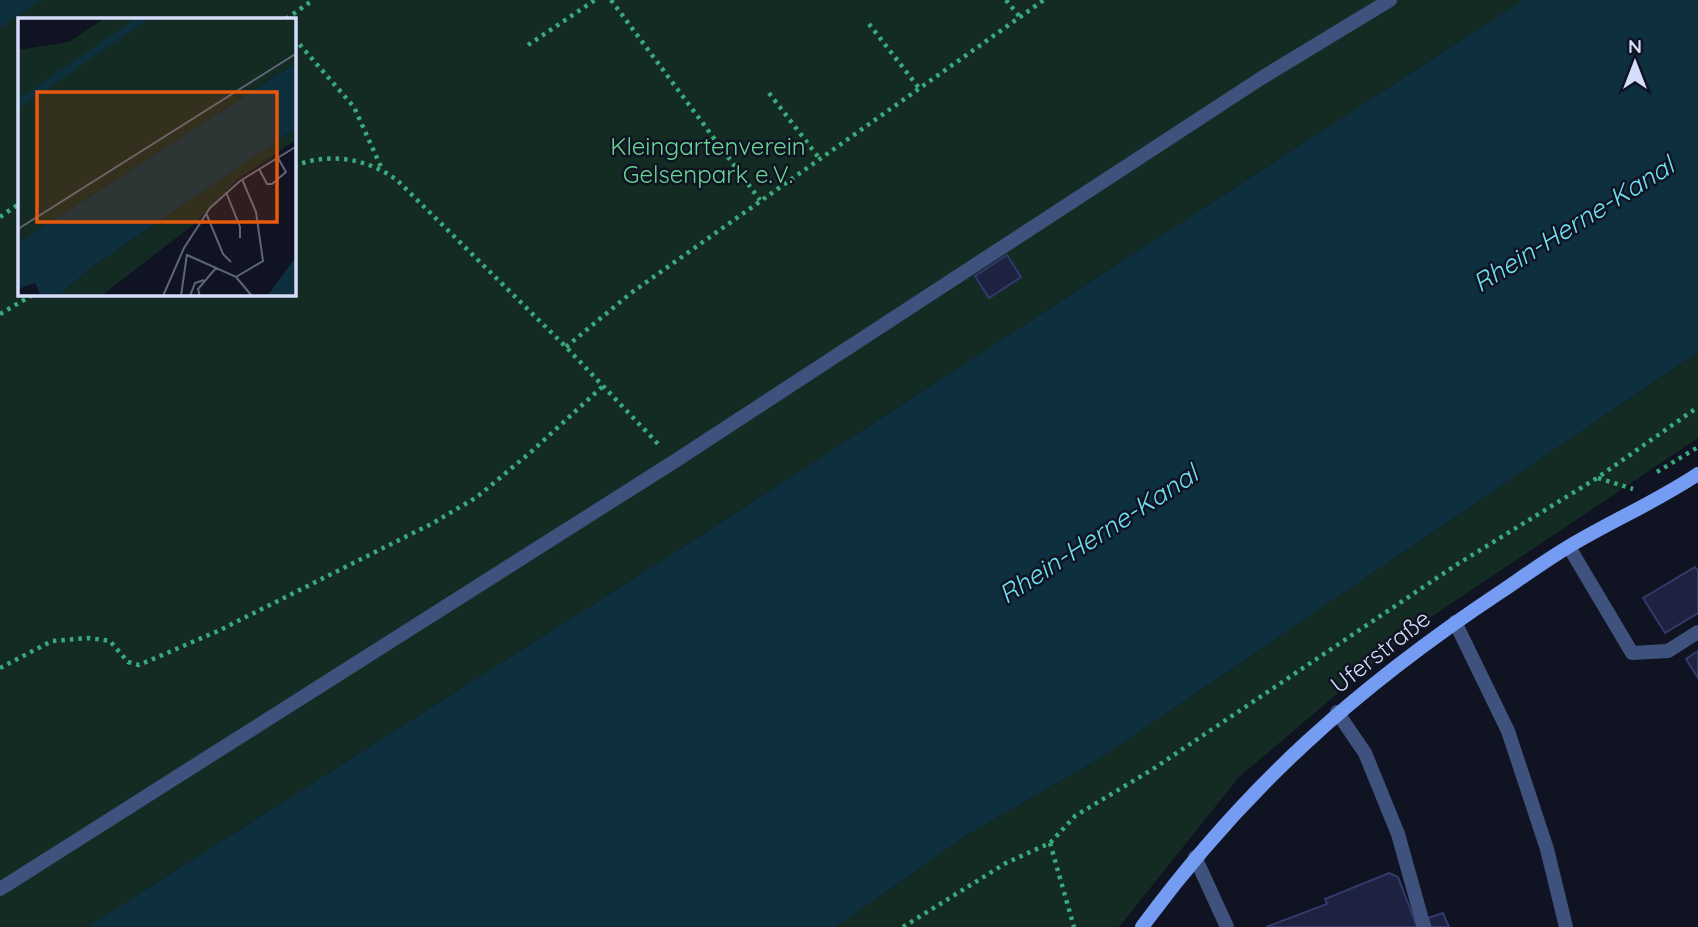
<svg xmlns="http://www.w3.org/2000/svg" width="1698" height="927" font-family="Quicksand,sans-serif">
<rect width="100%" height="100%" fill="#101322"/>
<g fill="#132b22" fill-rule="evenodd">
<path d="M0,0H1523L694,540L87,927H0ZM19,19H294V294H19Z"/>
<path d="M1698,352V438L1415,628L1239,777L1119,927H836L967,835L1102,757Z"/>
</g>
<g fill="#0e2f3d">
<path d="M0,0H41L0,28Z"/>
<path d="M1523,0H1698V352L1102,757L967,835L836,927H87L694,540Z"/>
</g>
<g fill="#1e2241" stroke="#323a6b" stroke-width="2">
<path d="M1007,255L1021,277L989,298L975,276Z"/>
<path d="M1695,567L1698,571V613L1665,633L1643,598Z"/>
<path d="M1698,651V678L1686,659Z"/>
<path d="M1389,873L1398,877L1417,927H1266L1327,904L1325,899Z"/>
<path d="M1443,913L1449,927H1431L1428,918Z"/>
</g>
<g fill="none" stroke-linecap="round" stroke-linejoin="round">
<g stroke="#3aaa7d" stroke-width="4.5" stroke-dasharray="3.5 5" stroke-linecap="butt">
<path d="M611,0L760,200"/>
<path d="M1006,0L1020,17"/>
<path d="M286,19L313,0"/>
<path d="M869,24L919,88"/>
<path d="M294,38L354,107L382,169"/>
<path d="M528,45L595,0"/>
<path d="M769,93L819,158"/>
<path d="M294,166C330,152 366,158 397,180L566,347L661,447"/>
<path d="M0,217L19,204"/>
<path d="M0,314L34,294"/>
<path d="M566,347L631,293L1044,0"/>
<path d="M1657,472L1698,447"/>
<path d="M1598,478L1633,489"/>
<path d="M0,668L52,641L89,638L110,641L128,662L139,665L218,631L433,523L477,497L532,451L603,386"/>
<path d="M1050,843L1074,927"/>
<path d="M903,927L1006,863L1050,843L1075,816L1153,769L1456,565L1597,478L1698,407"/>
</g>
<g stroke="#3f527d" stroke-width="14">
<path d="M1569,547L1632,653L1668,651L1698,632"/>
<path d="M1455,622L1508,731L1547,849L1566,927"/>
<path d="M1337,712L1365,753L1398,834L1424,927"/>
<path d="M1195,857L1227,927"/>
<path d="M0,889L675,461L1263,77L1390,0"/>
</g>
<path stroke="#749cf2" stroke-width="14" d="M1142,927C1245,787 1357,687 1502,591C1524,576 1545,561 1568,547C1611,521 1656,502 1698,474"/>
</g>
<g text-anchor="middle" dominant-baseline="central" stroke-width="5" stroke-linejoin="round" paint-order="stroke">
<g font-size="24" fill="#67d594" stroke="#101322">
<text x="708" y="146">Kleingartenverein<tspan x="708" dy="28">Gelsenpark e.V.</tspan></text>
</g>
<g font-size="24" fill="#d5ddfb" stroke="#101322">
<text transform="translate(1380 651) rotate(-38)">Uferstraße</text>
</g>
<g font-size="26" font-style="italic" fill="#6ce1f2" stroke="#101322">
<text transform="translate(1573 224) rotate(-32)">Rhein-Herne-Kanal</text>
<text transform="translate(1098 534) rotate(-33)">Rhein-Herne-Kanal</text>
</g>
</g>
<g transform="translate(18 18)">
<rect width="278" height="278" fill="#101322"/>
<path d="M87,0H278V45L0,225V32L51,24ZM278,110V122L219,162L175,207L83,278H41L71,251Z" fill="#132b22"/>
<path d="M119,0H132L0,91V81ZM278,45V110L71,251L41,278H23L17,265L0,271V225ZM278,239V278H249Z" fill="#0e2f3d"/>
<path fill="none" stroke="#5f6479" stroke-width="2" d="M241,151L249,166H254L268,154L260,140M208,174L222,209V220M188,195L205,236L213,244M0,211L279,35M169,237L218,259L245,243L238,194L224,161M218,259L234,278M145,278L166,230L192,190L222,163L279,128M163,278L169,236M172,278L177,265L186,262M182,278L180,271L198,250"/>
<path fill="#e8590c" fill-opacity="0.15" stroke="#e8590c" stroke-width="3.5" d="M19,74H259V204H19Z"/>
<rect width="278" height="278" fill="none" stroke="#d5ddfb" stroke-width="3.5"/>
</g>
<g transform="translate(1635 63)" stroke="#101322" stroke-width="5" paint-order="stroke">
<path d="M0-5L12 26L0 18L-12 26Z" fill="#d5ddfb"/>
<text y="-10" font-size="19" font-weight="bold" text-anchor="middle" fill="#d5ddfb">N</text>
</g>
</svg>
